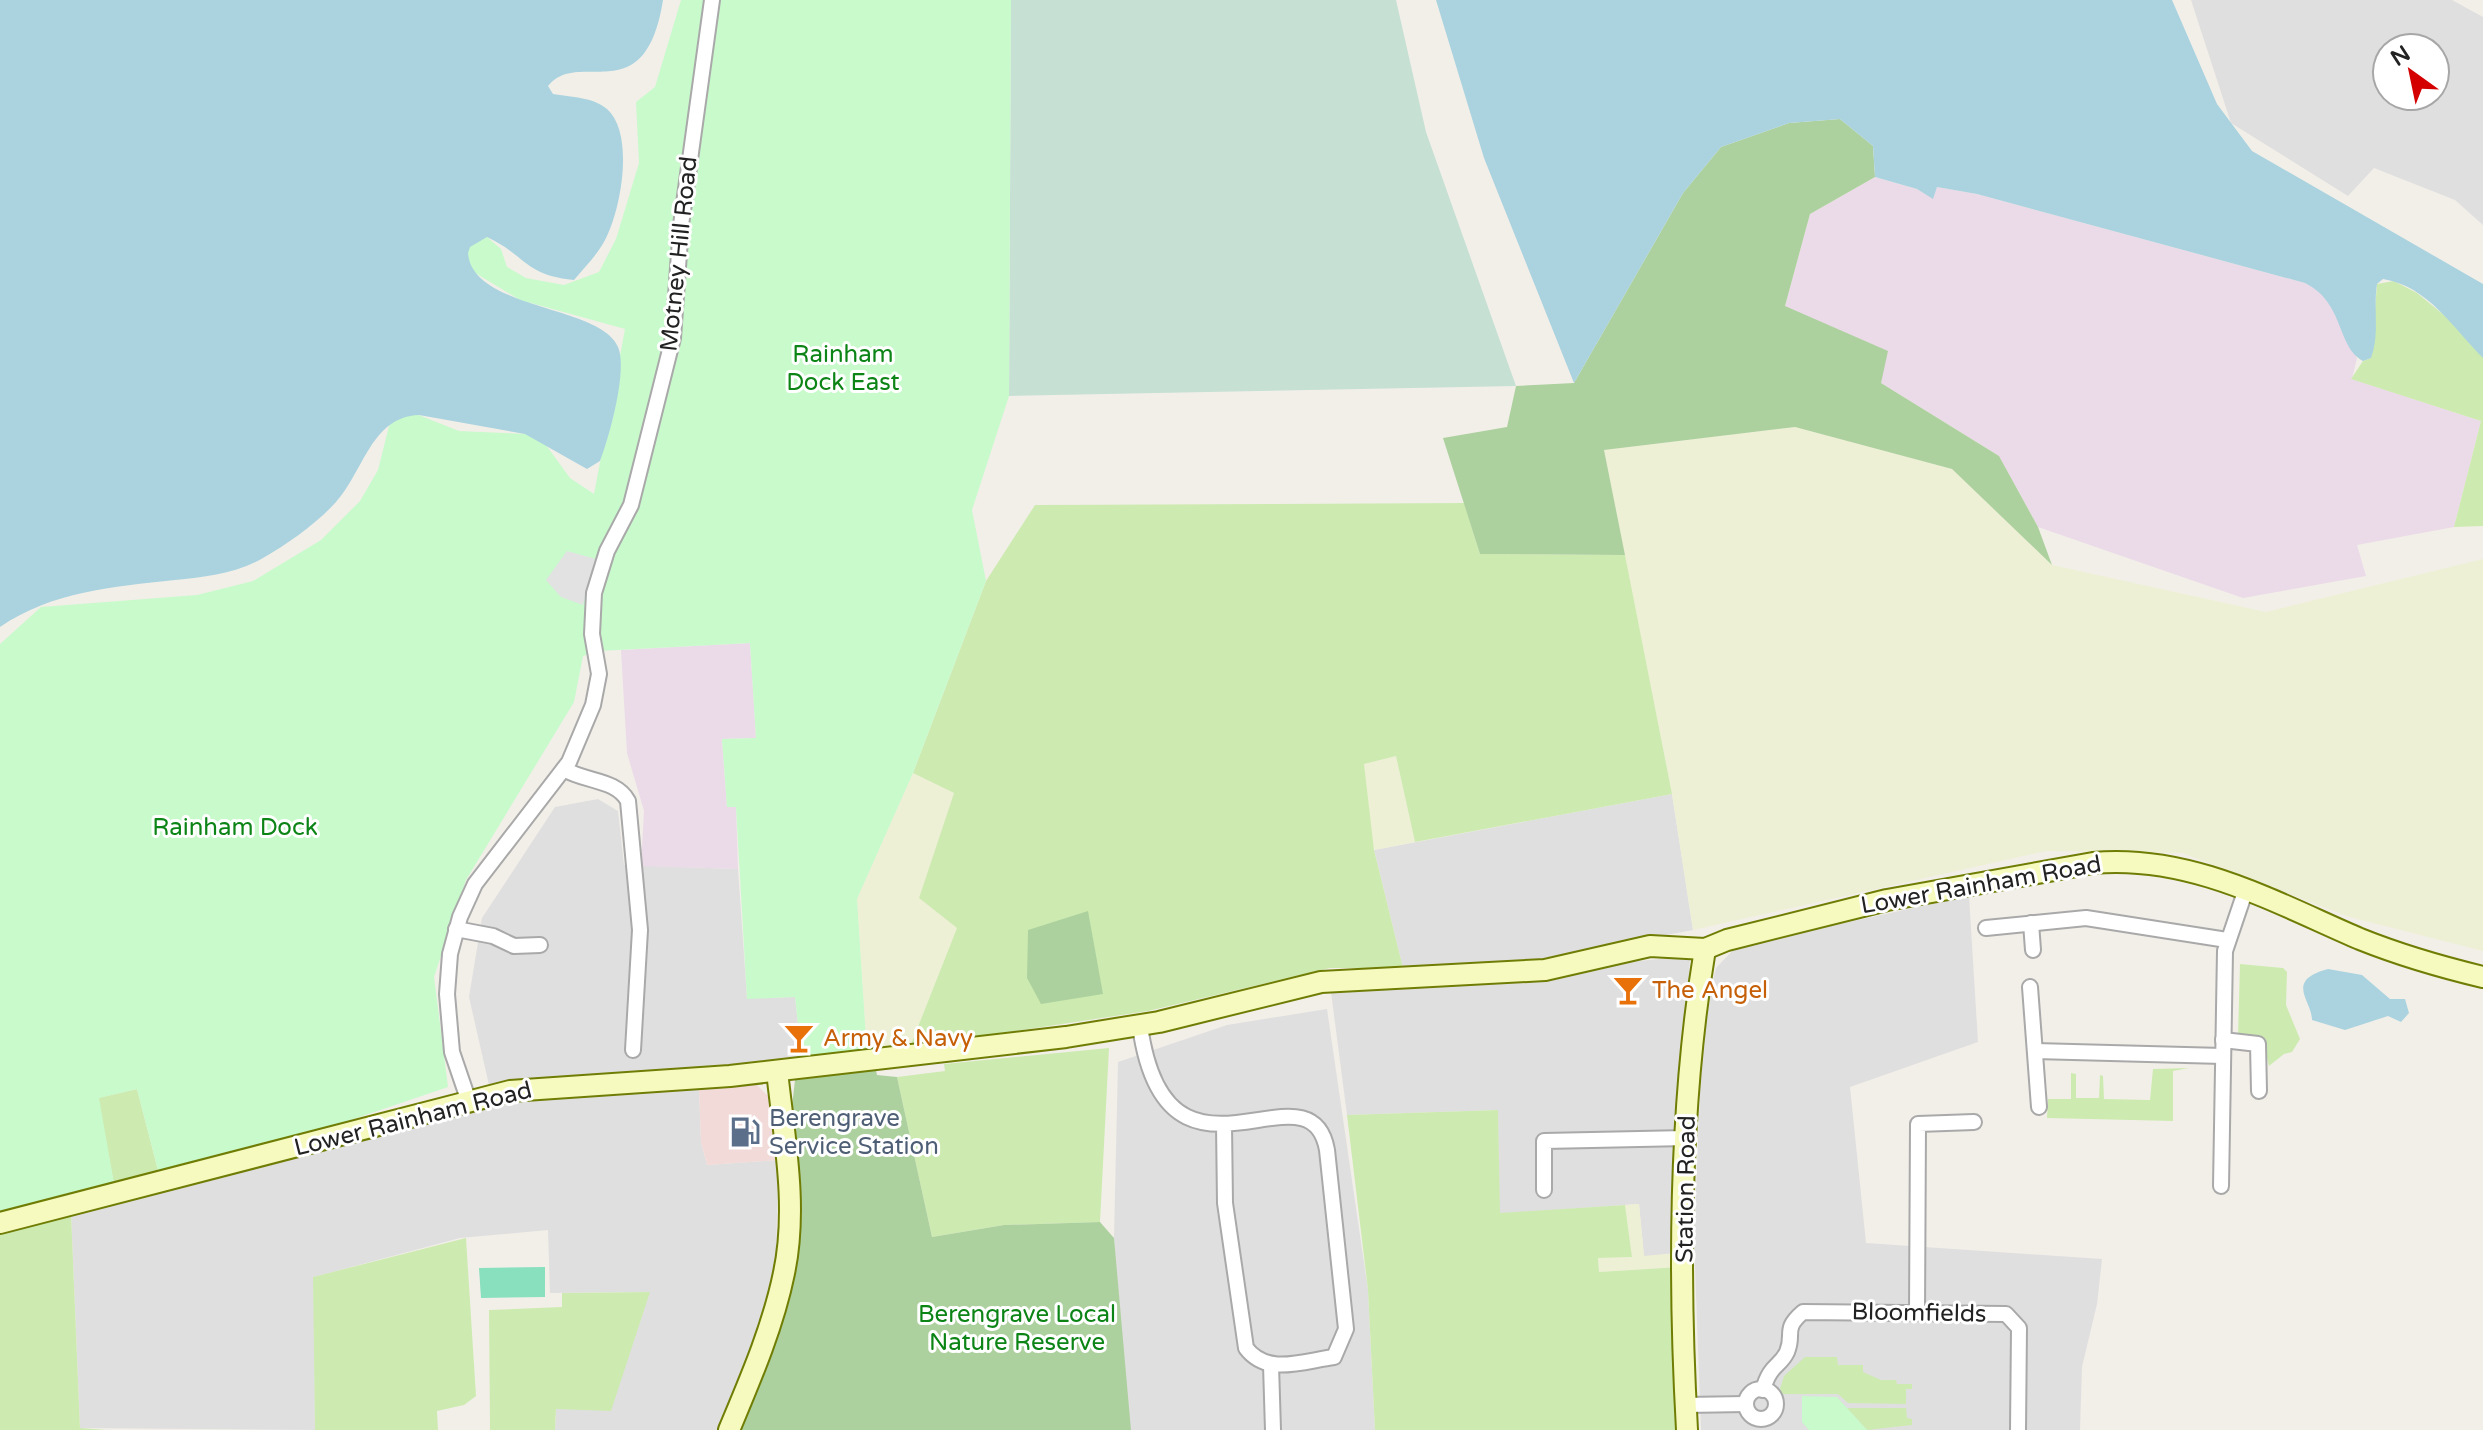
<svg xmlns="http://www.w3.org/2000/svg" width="2483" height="1430" font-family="'Varela Round',sans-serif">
<rect width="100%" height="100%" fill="#f2efe9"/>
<g fill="#e0dfdf" fill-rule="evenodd">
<path d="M2191,0H2452L2483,17V225L2455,200L2374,168L2348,196L2231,123ZM2387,48H2435V96H2387Z"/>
<path d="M1672,794L1693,930L1528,961L1403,968L1374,850Z"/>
<path d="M598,799L618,811L624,865L738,869L747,998L795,997L802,1060L671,1075L638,1072L489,1085L469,997L482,918L555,807Z"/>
<path d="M1969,896L1978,1042L1850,1087L1866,1243L2102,1259L2097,1304L2082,1367L2080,1430H1701L1694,1239L1703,1018L1716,968L1737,946Z"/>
<path d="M1690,956L1676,1253L1644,1257L1639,1204L1499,1214L1498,1110L1347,1115L1331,992L1376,984L1519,982L1608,964Z"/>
<path d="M1327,1009L1368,1290L1375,1430H1125L1114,1238L1118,1062L1227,1025Z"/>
<path d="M699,1088L701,1142L707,1165L778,1160L776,1268L764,1325L724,1430H555L556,1409L650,1292L550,1293L548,1230L460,1238L314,1277L315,1430L80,1428L71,1213L527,1098Z"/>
</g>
<path fill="#f2dad9" d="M756,1084L769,1097L778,1160L707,1165L701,1142L699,1088Z"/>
<g fill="#ebdbe8">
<path d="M1875,177L1917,189L1933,198L1937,187L1977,194L2305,283L2319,290L2336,313L2357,358L2352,379L2481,421L2454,527L2357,545L2366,576L2243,598L2038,527L1999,456L1881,383L1785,306L1810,214Z"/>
<path d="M750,643L756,738L722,739L727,807H736L738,869L641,866L644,811L627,753L621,650Z"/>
</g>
<g fill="#eef0d5">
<path d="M1795,427L1952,469L2052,565L2266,612L2483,559V951L2349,917L2182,853L2046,851L1693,930L1672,794L1604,450Z"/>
<path d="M1396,756L1415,842L1374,850L1363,764Z"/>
<path d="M913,773L954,793L919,898L957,928L910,1047L867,1054L857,899Z"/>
<path d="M1639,1204L1644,1256L1676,1253L1680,1267L1599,1272L1598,1258L1632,1257L1625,1205Z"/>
</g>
<g fill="#cdebb0">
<path d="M2394,281L2417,293L2456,325L2483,357V526L2454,527L2481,421L2351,379L2363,361L2371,358L2377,284Z"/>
<path d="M1464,503L1480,554L1625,555L1672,794L1415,842L1396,756L1364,764L1374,850L1403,968H1330L1148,1011L910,1047L957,928L919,898L954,793L913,773L986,581L1035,505Z"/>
<path d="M2240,964L2283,968L2287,972L2286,1005L2300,1039L2292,1052L2284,1054L2269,1066L2263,1041L2238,1036Z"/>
<path d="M1109,1048L1100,1222L1004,1225L932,1237L897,1077L945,1071L944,1064Z"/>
<path d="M2189,1068L2173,1071V1121L2047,1118L2048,1099H2071V1073L2076,1074V1098H2099L2100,1075L2103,1076L2104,1099L2150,1100L2153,1069Z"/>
<path d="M137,1089L160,1178L114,1184L98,1098Z"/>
<path d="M1498,1110L1500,1213L1625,1205L1632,1257L1598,1258L1599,1272L1680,1267L1682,1430H1375L1368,1290L1347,1115Z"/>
<path d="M71,1213L80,1428L107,1430H0V1233Z"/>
<path d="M466,1238L476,1396L464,1405L437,1411L438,1430H315L313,1277Z"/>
<path d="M650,1292L611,1411L556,1409L555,1430H490L489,1310L562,1307V1293Z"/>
<path d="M1805,1357H1837L1838,1365H1863V1372L1881,1380H1896L1897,1384H1912V1389H1906V1404L1848,1403L1838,1394H1783L1780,1389L1784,1376Z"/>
<path d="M1847,1408H1906L1907,1418L1912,1419V1425L1867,1430Z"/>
</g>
<g fill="#add19e">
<path d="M1840,119L1873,146L1875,177L1810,214L1785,306L1888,351L1881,383L1999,456L2038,527L2052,565L1952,469L1795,427L1604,450L1625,555L1480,554L1443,438L1507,427L1516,386L1574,383L1683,193L1721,147L1789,123Z"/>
<path d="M1088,911L1103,994L1041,1004L1027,978L1028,930Z"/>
<path d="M876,1070L877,1075L897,1077L932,1237L1004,1225L1100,1222L1114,1238L1131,1430H736L782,1317L789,1132L795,1080Z"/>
</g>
<path fill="#c6e0d4" d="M1011,0H1396L1426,132L1516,386L1009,396Z"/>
<g fill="#c8facc">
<path d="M681,0H1011L1009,396L972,510L986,581L913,773L857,899L867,1054L802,1060L795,997L747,999L736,807H727L722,739L756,738L750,643L599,651L583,656L574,702L466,880L434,977L448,1087L304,1136L160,1178L137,1089L99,1098L114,1184L0,1217V644L41,607L197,595L253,581L321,540L360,501L378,470L391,418L411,412L459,431L528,434L546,445L570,478L594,494L625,329L520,300L462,265L461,249L487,237L501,249L507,267L526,278L564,285L599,272L616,239L639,163L636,102L655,87Z"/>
<path d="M1802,1396L1837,1397L1867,1430H1809L1802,1422Z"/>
</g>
<path fill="#88e0be" d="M545,1267V1297L481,1298L479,1268Z"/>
<path fill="#e2e2e2" d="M567,551L596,559L583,605L561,597L546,580Z"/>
<g fill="#aad3df">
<path d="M0,0H663C645,114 579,47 548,86L553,94C571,97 593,97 607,109C635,134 621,210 605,240C597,255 585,267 574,280C524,275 527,256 487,237L470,247L468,253C472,310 601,305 618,347C628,370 609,438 600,461L587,469L525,434L419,415C371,417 364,471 336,502C316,524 289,543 263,558C236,574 205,577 175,580C112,587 53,591 0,627Z"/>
<path d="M1436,0H2172L2217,104L2252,151L2483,284V358C2453,328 2428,286 2383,279L2377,284C2373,310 2380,334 2371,358L2363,361C2336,346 2345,303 2305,283L1977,194L1937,187L1933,199L1917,189L1875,177L1873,146L1840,119L1789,123L1721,147L1683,193L1574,383L1484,158Z"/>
<path d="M2328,969L2362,975L2390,999H2405L2409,1013L2401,1022L2388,1016L2345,1030L2312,1020C2312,1000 2284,981 2328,969Z"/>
</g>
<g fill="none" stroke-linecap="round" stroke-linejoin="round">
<g stroke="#a9a9a9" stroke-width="18">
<g id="street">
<path d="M564,769C585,782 616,779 628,801L640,930L633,1050"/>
<path d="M2031,923L2033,950"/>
<path d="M1986,928L2086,918L2227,940"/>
<path d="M456,929L493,936L514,946L540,945"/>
<path d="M2030,987L2039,1107"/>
<path d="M1140,1026C1166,1214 1310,1055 1327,1150L1346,1329L1334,1357C1303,1361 1267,1376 1246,1348L1225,1203L1224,1125"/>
<path d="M2223,1040L2258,1044L2259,1091"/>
<path d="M2035,1051L2223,1056"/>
<path d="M464,1104L466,1093L452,1052L447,994L450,954L460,917L475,884L569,762L593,705L599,674L592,634L594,593L607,551L631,505L673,338L681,225L712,0"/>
<path d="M2221,1186L2225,951L2246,889"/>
<path d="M1544,1190V1141L1687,1138"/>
<path d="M1917,1313L1918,1124L1974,1122"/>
<path d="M1271,1365L1273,1430"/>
<circle cx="1761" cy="1404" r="15"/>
<path d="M1763,1390C1770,1364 1780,1367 1787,1352C1795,1333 1782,1330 1803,1312L2006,1314L2019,1328L2018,1430"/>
<path d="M1685,1405L1746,1404"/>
</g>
</g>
<g stroke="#707d05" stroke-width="24">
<g id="secondary">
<path d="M1705,949L1727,940L1887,900L2093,863C2190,854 2274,902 2360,939C2400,955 2441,967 2483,977"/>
<path d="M0,1223L510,1091L730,1076L1066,1037L1159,1022L1321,982L1545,970L1650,946L1705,949"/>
<path d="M729,1430C750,1380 773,1327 784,1273C798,1207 784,1137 777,1071"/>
<path d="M1687,1430C1678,1271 1679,1106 1705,949"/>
</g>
</g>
<use href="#street" stroke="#fff" stroke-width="14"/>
<use href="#secondary" stroke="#f7fabf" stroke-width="20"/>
</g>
<defs>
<g id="bar-bare" transform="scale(2.4)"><path d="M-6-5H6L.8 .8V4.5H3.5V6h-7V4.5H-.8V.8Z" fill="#e8710a" stroke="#fff" stroke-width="2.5" paint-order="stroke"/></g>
<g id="fuel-bare" transform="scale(2.4)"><path d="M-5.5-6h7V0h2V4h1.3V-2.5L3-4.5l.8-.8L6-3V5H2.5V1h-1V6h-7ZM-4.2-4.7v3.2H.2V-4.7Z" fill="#5c6f8a" stroke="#fff" stroke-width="2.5" paint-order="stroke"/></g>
</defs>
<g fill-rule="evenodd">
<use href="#bar-bare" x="1628" y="990"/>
<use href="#bar-bare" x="799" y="1038"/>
<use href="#fuel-bare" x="745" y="1132"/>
</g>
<g text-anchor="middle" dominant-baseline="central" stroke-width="6" stroke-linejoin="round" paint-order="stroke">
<g font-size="24" fill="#222" stroke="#fff">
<text transform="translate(679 254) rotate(-84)">Motney Hill Road</text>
<text transform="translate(1981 885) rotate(-10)">Lower Rainham Road</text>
<text transform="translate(413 1119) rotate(-14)">Lower Rainham Road</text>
<text transform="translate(1686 1189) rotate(-89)">Station Road</text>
<text transform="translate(1919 1313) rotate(1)">Bloomfields</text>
</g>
<g font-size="24" fill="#0c8416" stroke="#fff">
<text x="843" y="354">Rainham<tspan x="843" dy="28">Dock East</tspan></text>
<text x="235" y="827">Rainham Dock</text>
<text x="1017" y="1314">Berengrave Local<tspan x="1017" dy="28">Nature Reserve</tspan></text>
</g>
<g font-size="24" fill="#c56008" stroke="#fff" text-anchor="start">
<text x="1652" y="990">The Angel</text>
<text x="823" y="1038">Army &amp; Navy</text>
</g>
<g font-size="24" fill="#4e5e75" stroke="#fff" text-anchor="start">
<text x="769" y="1118">Berengrave<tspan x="769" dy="28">Service Station</tspan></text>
</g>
</g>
<g transform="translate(2411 72) rotate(327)"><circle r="38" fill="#ffffff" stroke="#a7a7a7" stroke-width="2"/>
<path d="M0-6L14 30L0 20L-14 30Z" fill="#d40000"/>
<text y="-12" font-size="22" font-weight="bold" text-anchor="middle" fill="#222222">N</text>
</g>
</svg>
